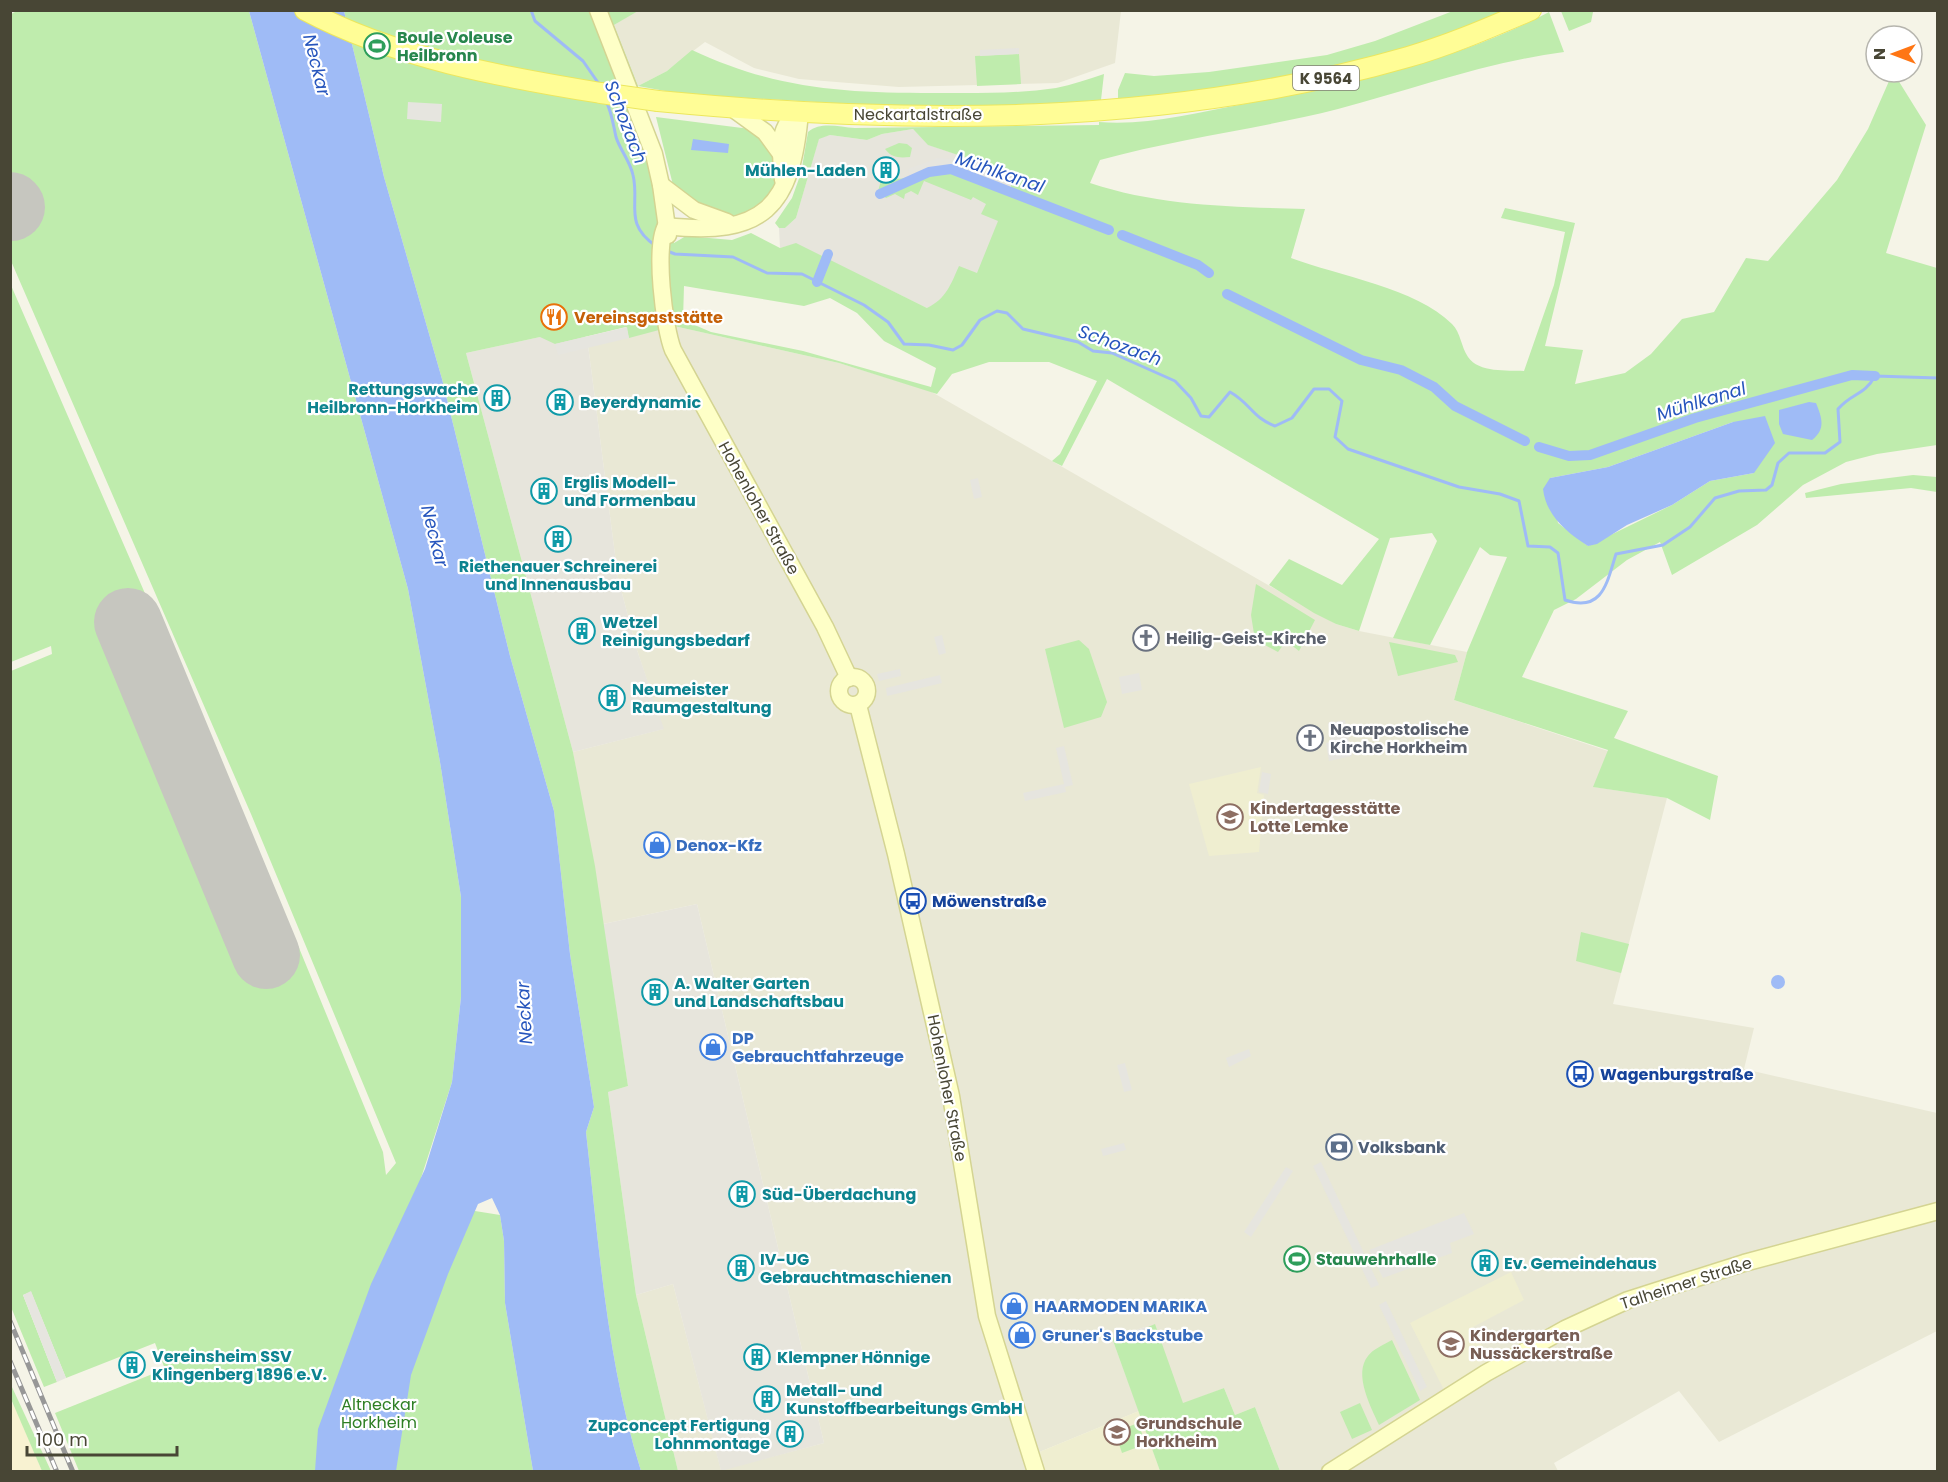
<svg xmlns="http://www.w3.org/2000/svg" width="1948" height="1482" font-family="Poppins,sans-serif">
<rect width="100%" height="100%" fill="#f5f4e7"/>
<g fill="#e9e8d5">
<path d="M638,10L1121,11L1115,63L1058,83L899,87L799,79L754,68L705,42L667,71L638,86L614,25Z"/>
<path d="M674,326L839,363L930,391L1336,624L1359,631L1467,652L1454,700L1608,751L1594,787L1667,798L1613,1004L1754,1028L1744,1069L1937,1113V1331L1719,1442L1679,1391L1554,1463L1558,1471H1280L1255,1407L1235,1415L1224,1388L1183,1404L1151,1333L1148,1335L1145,1327L1112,1338L1139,1411L1037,1453L1043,1471H678L636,1295L673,1284L721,1470L824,1443L697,904L603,924L573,752L663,729L637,650L618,578L587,337Z"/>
</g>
<path fill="#f8f2d1" d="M10,1399L20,1417L42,1471H11Z"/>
<g fill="#e7e5dc">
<path d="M913,129L929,145L1015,174L967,309L927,308L796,244L780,248L779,228H785L796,218L819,138L830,135L867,140L882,134Z"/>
<path d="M540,337H587L618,578L637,650L664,729L573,752L466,353Z"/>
<path d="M697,904L824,1443L721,1471L673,1284L636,1295L608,1092L628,1086L603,924Z"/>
</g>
<g fill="#efeed0">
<path d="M1261,767L1257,793L1264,795L1259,852L1209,856L1189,784Z"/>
<path d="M1511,1272L1524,1300L1473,1327L1490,1362L1444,1390L1410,1323Z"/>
<path d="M1139,1411L1160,1471H1043L1037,1453Z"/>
</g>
<g fill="#bfecad" fill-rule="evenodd">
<path d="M19,10L249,11L408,589L440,762L461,897V997L452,1082L421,1178L475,1211L500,1215L504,1241L505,1303L533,1471H79L55,1413L165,1369L155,1343L66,1378L31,1292L23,1295L57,1382L44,1387L11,1307V671L52,654L51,646L11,662L10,283L297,943L383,1152L386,1175L396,1163L251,814L11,261V14Z"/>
<path d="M344,11H638L614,25L638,86L667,71L692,50C775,89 843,93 933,93C973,93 1016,94 1056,88C1072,85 1088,79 1104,74L1101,100L998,107L882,106L682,94L638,86C644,129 667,167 673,209C675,220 673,232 674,243L686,236L732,240L751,233L780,248L796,243L927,308C946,299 951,284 959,266L977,273L998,221L981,214L986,204L973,197L971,200L924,181L918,195L911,191L905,194L904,199L895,194L886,198L878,191L882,177C909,184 917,169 942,168C963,166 990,182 1010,189L1015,174L928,145L913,129L882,134L867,140L830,135L819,139L796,218L785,228H779L775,223L792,198L801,173L808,132C821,121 839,127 855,128L1099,125V122C1146,126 1194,113 1239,105C1345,84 1453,63 1549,12L1564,52C1487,62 1413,89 1338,109C1259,129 1179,138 1100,160L1090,183C1159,206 1232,207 1305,209L1291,258C1339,276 1416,288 1452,324C1461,333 1461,347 1468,357C1479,373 1507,370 1524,371L1554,285L1565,232L1501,218L1505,208L1575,223L1545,346L1583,350L1575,384L1625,373L1651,354L1682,319L1714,312L1746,258L1768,261L1837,180L1868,129L1893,72H1897L1898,80L1926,125L1886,253L1937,268V445L1877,454L1846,462L1803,485L1757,525L1672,575L1660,542L1627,560L1576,599L1554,610L1522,677L1628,711L1614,738L1718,776L1710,820L1667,798L1593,787L1608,750L1454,700L1467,652L1507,557L1490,555L1480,547L1430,645L1393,638L1437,541L1432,533L1390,538L1359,631L1336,624L1314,613L1269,585L1289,559L1342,585L1379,539L1107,379L1062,466L1052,461L1060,454L1097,381L1049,362H989L952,374L937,394L839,363L674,326L629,338L626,327L555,344L540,337L466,353L573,752L595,866L628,1086L608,1092L636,1295L678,1471H641C607,1362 599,1246 586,1132L594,1107L570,954L554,811L510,656L442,379L384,177ZM684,286L804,306L830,298L857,313L884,341L936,368L931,387L803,351L711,332L683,320ZM1733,422L1754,473L1710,481L1672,505L1588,546L1558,523L1550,478L1608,467Z"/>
<path d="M1453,11H1515L1428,43L1301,77L1118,101V90L1125,73L1154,76L1209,72L1327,55L1375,41Z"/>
<path d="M1561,11V10L1596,11L1593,12L1591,22L1569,31Z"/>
<path d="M1019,54L1021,84L977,86L975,56Z"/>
<path d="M656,117L750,129L765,138L777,157L776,188L760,210L730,218L675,193Z"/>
<path d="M899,143L907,144L912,148L910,157C899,158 892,158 885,149Z"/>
<path d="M1913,475L1937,477V492L1911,488L1806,498L1805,493L1841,484Z"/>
<path d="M1256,584L1315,620L1299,651L1286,641L1278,652L1255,640L1251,615Z"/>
<path d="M1079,640L1089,649L1107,702L1101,717L1064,728L1045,649Z"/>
<path d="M1389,642L1455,655L1458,662L1398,676Z"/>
<path d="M1581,932L1629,944L1621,973L1576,961Z"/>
<path d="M1155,1324L1183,1403L1224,1388L1235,1415L1255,1407L1280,1471H1160L1112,1338L1121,1335L1124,1343L1150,1333L1148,1327Z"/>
<path d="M1392,1340L1420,1400L1379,1425C1371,1407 1353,1374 1368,1356C1373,1349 1385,1344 1392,1340Z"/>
<path d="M11,1385L51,1471H42L11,1399Z"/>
<path d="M1360,1403L1372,1430L1352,1439L1340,1412Z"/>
<path d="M1138,1423L1146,1444L1122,1453L1115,1432Z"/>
</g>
<g fill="#e6e5df">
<path d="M1019,48V54L980,56V50Z"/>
<path d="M408,102L442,104L441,122L407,119Z"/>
<path d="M938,158L951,159L1012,182L1010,189L951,167L928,170L910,178L908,169Z"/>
<path d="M627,327L629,338L558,355L555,344Z"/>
<path d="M978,478L982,497L974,499L970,480Z"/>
<path d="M942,635L946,653L939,655L934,637Z"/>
<path d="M900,669L901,676L879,681L877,674Z"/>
<path d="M1139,673L1142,690L1122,694L1119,677Z"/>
<path d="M940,675L942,683L887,696L886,688Z"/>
<path d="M1345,720L1352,756L1329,761L1326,743L1331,742L1328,723Z"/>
<path d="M1064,746L1073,785L1065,787L1066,792L1025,801L1023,793L1064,784L1056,748Z"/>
<path d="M1262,772L1271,774L1268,794L1259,792Z"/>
<path d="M1249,1049L1251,1056L1229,1067L1226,1058Z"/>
<path d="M1125,1063L1132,1090L1124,1092L1117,1065Z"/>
<path d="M1124,1143L1126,1150L1103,1156L1101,1149Z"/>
<path d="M1321,1162L1379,1285L1371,1288L1313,1166Z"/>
<path d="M1286,1167L1293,1171L1251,1237L1244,1232Z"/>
<path d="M1464,1213L1474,1234L1450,1243L1452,1253L1383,1278L1369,1250Z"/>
<path d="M31,1291L66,1378L57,1382L23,1295Z"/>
<path d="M1386,1301L1427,1387L1420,1391L1379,1305Z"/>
<path d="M1145,1327L1148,1335L1128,1342L1125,1334Z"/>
</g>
<g fill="#9fbbf6">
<path d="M249,11H344L384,177L442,379L510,656L554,811L570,954L594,1107L586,1132C599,1246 607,1362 641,1471H533L505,1303L504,1241L500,1215L492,1198L478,1204L448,1274L411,1375L396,1471H315L318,1429L371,1284L425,1169L452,1082L461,997V897L440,762L408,589Z"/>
<path d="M693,139L729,144L728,153L691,150Z"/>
<path d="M1809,402L1816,403C1822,418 1826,429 1812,440L1783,434L1779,424V410Z"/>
<path d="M1765,416L1775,443L1754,473L1710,481L1672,505L1627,525L1597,544L1588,546C1566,532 1546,515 1543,489L1550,478L1608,467L1733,422Z"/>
<circle cx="1778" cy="982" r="7"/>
</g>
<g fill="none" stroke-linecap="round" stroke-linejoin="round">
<g stroke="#9fbbf6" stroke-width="3">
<path d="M531,10L535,21L583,61L599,84"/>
<path d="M606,101C612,113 613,124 616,137C620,150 630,161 633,175C640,203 623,224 656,246"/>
<path d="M667,251L675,254L733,257L767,273L802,274L864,305L888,322L904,344L929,345L953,350L962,345L980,320L997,311L1007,313L1023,329L1078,342L1093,351L1112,353L1175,381L1191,398L1201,416L1209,417L1230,392C1250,403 1253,418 1275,426L1292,418L1314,389H1329L1342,401L1335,437L1348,449L1459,487L1500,494L1519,501L1528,546L1550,547L1558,553L1565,600C1603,613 1607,582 1616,554L1663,545L1690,527L1715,498L1739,491L1766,490L1772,485L1778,463L1789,453H1825L1840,442L1838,409C1853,392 1864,396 1875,376L1938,378"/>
</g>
<g stroke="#9fbbf6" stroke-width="10">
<path d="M880,194L929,172L951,169L1109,230"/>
<path d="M1122,235L1198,265L1209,273"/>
<path d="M817,282L828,254"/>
<path d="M1227,294L1361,360L1401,370L1434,387L1455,406L1525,441"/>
<path d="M1539,447L1569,456L1590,455L1695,418L1852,375L1875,376"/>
</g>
<g stroke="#c6c6bf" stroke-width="68">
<path d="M10,206L11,207"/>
<path d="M128,622L266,955"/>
</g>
<g stroke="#d4d492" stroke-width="19">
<g id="secondary">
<path d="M598,10L654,154L661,185L668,235"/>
<path d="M732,108L765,132L781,154"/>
<path d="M783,180C781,155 775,126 800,112"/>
<path d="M661,185L694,210L727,222"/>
<path d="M666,226C654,246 664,328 673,350L825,627L849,678"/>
<path d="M666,226C763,237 792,208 800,112"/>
<circle cx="853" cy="691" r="14"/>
<path d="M858,705L896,854L951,1096L987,1316L1036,1472"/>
<path d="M1330,1472L1486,1373L1565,1329L1628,1300L1744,1263L1938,1211"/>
</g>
</g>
<g stroke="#ece75e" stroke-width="22">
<g id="primary">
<path d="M305,10C395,58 502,77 601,93"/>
<path d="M658,101C907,125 1165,127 1408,57C1450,45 1491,27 1531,10"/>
</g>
</g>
<use href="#secondary" stroke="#feffc7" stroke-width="16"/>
<use href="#primary" stroke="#fffd96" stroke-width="20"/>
<g stroke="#979797" stroke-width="5">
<g id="rail">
<path d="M10,1321L73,1472"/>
<path d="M10,1361L57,1472"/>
</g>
</g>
<use href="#rail" stroke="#fff" stroke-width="3" stroke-dasharray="9" stroke-linecap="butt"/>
<g stroke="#ece75e" stroke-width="22" stroke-linecap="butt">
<path id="primary-bridge" d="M601,93L658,101"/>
</g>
<use href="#primary-bridge" stroke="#fffd96" stroke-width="20"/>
</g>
<defs>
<g id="stadium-ring" transform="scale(1.35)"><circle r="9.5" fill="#fff" stroke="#2e9e5b" stroke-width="1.5"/><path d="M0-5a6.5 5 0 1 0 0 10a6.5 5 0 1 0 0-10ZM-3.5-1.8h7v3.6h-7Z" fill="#2e9e5b"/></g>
<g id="building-ring" transform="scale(1.35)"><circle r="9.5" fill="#fff" stroke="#0f9aa8" stroke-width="1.5"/><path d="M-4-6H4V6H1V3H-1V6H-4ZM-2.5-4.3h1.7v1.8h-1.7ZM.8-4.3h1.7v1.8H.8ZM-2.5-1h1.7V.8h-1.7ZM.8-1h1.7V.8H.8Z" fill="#0f9aa8"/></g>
<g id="restaurant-ring" transform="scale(1.35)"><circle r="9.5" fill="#fff" stroke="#e8710a" stroke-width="1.5"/><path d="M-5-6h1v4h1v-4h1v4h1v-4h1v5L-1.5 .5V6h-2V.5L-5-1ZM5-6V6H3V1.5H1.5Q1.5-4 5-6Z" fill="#e8710a"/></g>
<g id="church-ring" transform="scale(1.35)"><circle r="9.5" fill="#fff" stroke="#6b7280" stroke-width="1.5"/><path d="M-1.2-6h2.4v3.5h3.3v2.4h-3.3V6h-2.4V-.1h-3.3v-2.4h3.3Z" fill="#6b7280"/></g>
<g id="school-ring" transform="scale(1.35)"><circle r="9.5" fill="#fff" stroke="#8d6e63" stroke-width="1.5"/><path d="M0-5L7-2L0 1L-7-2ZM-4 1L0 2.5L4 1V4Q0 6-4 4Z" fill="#8d6e63"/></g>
<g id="shop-ring" transform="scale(1.35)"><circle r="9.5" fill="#fff" stroke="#3f7fe0" stroke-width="1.5"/><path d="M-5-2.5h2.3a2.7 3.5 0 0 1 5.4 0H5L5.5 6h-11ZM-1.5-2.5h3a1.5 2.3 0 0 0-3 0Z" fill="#3f7fe0"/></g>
<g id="bus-ring" transform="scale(1.35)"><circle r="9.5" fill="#fff" stroke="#1a4fb4" stroke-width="1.5"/><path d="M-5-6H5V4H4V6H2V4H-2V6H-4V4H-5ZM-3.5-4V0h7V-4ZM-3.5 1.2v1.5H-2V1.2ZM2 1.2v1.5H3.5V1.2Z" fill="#1a4fb4"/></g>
<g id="bank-ring" transform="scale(1.35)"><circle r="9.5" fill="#fff" stroke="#5c6f8a" stroke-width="1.5"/><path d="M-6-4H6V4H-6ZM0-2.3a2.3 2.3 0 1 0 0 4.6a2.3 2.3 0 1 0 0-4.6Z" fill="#5c6f8a"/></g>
</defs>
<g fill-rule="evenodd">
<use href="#stadium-ring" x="377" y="46"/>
<use href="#building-ring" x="886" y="170"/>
<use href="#restaurant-ring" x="554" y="317"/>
<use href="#building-ring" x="497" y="398"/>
<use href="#building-ring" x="560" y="402"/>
<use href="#building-ring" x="544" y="491"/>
<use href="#building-ring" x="558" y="539"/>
<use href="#building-ring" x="582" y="631"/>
<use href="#church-ring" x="1146" y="638"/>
<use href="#building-ring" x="612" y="698"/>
<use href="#church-ring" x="1310" y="738"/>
<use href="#school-ring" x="1230" y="817"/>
<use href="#shop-ring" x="657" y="845"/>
<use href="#bus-ring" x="913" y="901"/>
<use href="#building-ring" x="655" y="992"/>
<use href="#shop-ring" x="713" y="1047"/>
<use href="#bus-ring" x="1580" y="1074"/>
<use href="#bank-ring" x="1339" y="1147"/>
<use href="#building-ring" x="742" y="1194"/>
<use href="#stadium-ring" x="1297" y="1259"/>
<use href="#building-ring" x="1485" y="1263"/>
<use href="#building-ring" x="741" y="1268"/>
<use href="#shop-ring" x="1014" y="1306"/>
<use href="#shop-ring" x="1022" y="1335"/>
<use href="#school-ring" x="1451" y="1344"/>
<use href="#building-ring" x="757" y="1357"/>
<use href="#building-ring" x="132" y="1365"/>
<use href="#building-ring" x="767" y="1399"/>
<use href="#school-ring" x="1117" y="1432"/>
<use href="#building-ring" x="790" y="1434"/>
</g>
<g text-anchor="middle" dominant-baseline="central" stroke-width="4.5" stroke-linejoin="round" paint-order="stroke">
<rect fill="#fff" stroke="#7f7e72" stroke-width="1.5" x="1293" y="66" width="66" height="24" rx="4.5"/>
<g font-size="15" font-weight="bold" fill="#484635">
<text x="1326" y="78">K 9564</text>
</g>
<g font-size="16" font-weight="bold" fill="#27864d" stroke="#fff" text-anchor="start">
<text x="397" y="37">Boule Voleuse<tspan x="397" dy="18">Heilbronn</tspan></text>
<text x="1316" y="1259">Stauwehrhalle</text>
</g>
<g font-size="16" fill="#484635" stroke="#fff">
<text x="918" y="114">Neckartalstraße</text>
<text transform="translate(759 508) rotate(61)">Hohenloher Straße</text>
<text transform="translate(947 1088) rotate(79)">Hohenloher Straße</text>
<text transform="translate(1686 1283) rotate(-18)">Talheimer Straße</text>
</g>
<g font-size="16" font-weight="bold" fill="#0d838f" stroke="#fff" text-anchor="start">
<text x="866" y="170" text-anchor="end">Mühlen-Laden</text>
<text x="478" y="389" text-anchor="end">Rettungswache<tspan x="478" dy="18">Heilbronn-Horkheim</tspan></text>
<text x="580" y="402">Beyerdynamic</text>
<text x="564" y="482">Erglis Modell-<tspan x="564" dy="18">und Formenbau</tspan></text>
<text x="558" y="566" text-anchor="middle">Riethenauer Schreinerei<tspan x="558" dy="18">und Innenausbau</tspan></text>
<text x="602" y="622">Wetzel<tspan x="602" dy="18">Reinigungsbedarf</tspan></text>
<text x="632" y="689">Neumeister<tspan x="632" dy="18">Raumgestaltung</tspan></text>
<text x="674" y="983">A. Walter Garten<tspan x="674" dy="18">und Landschaftsbau</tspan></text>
<text x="762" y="1194">Süd-Überdachung</text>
<text x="760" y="1259">IV-UG<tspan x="760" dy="18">Gebrauchtmaschienen</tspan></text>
<text x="1504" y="1263">Ev. Gemeindehaus</text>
<text x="152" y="1356">Vereinsheim SSV<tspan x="152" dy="18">Klingenberg 1896 e.V.</tspan></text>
<text x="777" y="1357">Klempner Hönnige</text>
<text x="786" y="1390">Metall- und<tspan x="786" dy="18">Kunstoffbearbeitungs GmbH</tspan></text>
<text x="770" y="1425" text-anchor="end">Zupconcept Fertigung<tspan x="770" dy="18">Lohnmontage</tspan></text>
</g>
<g font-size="16" font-weight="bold" fill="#c56008" stroke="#fff" text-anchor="start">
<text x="574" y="317">Vereinsgaststätte</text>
</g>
<g font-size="16" font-weight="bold" fill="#5b616d" stroke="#fff" text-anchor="start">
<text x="1166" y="638">Heilig-Geist-Kirche</text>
<text x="1330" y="729">Neuapostolische<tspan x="1330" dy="18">Kirche Horkheim</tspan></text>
</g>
<g font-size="16" font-weight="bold" fill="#785e54" stroke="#fff" text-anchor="start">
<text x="1250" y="808">Kindertagesstätte<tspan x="1250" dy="18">Lotte Lemke</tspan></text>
<text x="1470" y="1335">Kindergarten<tspan x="1470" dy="18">Nussäckerstraße</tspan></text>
<text x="1136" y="1423">Grundschule<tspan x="1136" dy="18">Horkheim</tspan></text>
</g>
<g font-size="16" font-weight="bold" fill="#366cbe" stroke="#fff" text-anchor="start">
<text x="676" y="845">Denox-Kfz</text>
<text x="732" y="1038">DP<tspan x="732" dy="18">Gebrauchtfahrzeuge</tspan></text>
<text x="1034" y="1306">HAARMODEN MARIKA</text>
<text x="1042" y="1335">Gruner's Backstube</text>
</g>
<g font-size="16" font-weight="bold" fill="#164399" stroke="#fff" text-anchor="start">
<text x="932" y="901">Möwenstraße</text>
<text x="1600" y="1074">Wagenburgstraße</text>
</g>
<g font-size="16" font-weight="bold" fill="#4e5e75" stroke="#fff" text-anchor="start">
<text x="1358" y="1147">Volksbank</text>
</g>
<g font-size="16" fill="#2e7f24" stroke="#fff">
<text x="379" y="1404">Altneckar<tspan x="379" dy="18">Horkheim</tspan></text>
</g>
<g font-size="18" font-style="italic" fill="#2655bd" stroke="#fff">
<text transform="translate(317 65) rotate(76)">Neckar</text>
<text transform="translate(626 122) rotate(69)">Schozach</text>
<text transform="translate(1000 172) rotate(19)">Mühlkanal</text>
<text transform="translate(1120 345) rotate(20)">Schozach</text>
<text transform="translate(1701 401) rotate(-17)">Mühlkanal</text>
<text transform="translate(435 536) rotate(76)">Neckar</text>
<text transform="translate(524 1013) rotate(-93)">Neckar</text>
</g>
</g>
<rect width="1948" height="1482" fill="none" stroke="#484635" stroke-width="24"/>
<g transform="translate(1894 54) rotate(270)"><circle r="28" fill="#ffffff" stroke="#b6b5ae" stroke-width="1.5"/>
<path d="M0-4.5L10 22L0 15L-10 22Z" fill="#ff7614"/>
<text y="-9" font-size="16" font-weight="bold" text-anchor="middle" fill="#484635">N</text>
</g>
<path d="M27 1446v9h150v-9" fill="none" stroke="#484635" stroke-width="3"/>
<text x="36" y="1446" font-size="18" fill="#484635" stroke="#ffffff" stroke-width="4.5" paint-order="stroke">100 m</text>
</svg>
